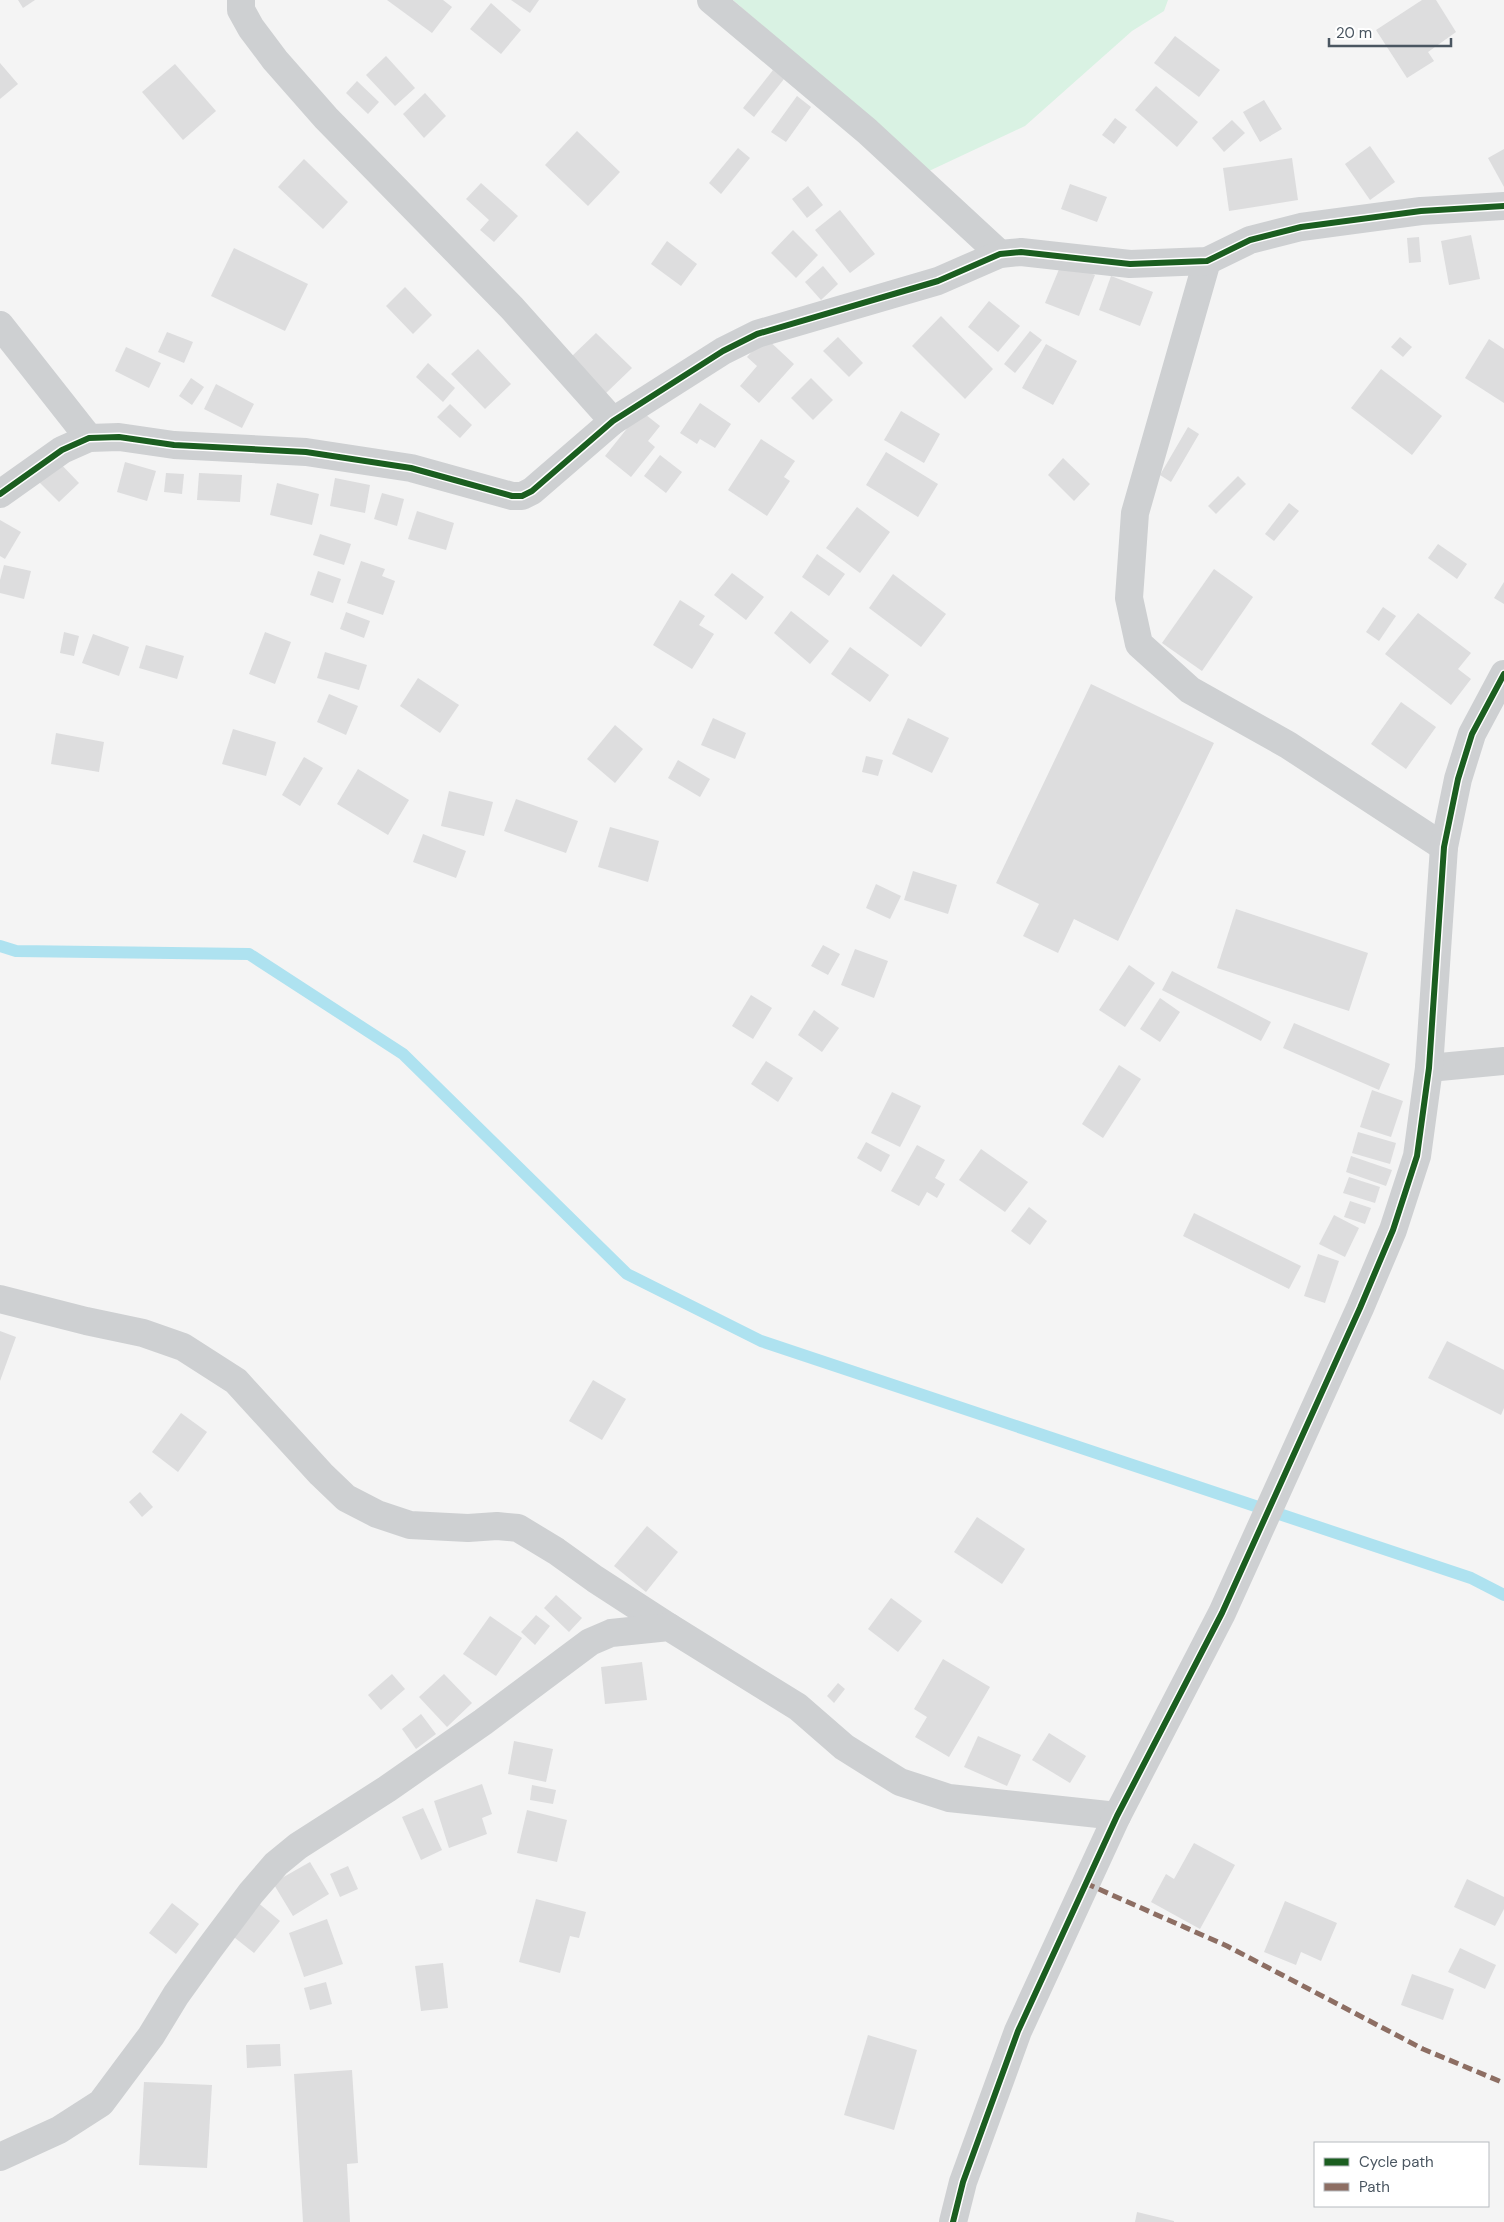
<svg xmlns="http://www.w3.org/2000/svg" width="1504" height="2222" font-family="'DM Sans',sans-serif">
<rect width="100%" height="100%" fill="#f4f4f4"/>
<path fill="#d9f2e3" d="M733,0H1168L1164,11L1132,31L1025,126L929,171Z"/>
<g fill="none" stroke-linecap="round" stroke-linejoin="round">
<path stroke="#aee2f0" stroke-width="12" d="M0,946L16,951L249,954L403,1054L627,1274L761,1341L1471,1578L1504,1595"/>
</g>
<g fill="#ddddde">
<path d="M18,0H35L23,8Z"/>
<path d="M387,0H443L452,7L432,33Z"/>
<path d="M511,0H539L530,13Z"/>
<path d="M1422,0H1436L1456,32L1428,52L1434,61L1407,78L1376,30Z"/>
<path d="M491,3L521,30L501,54L470,29Z"/>
<path d="M1175,36L1220,70L1199,97L1154,63Z"/>
<path d="M386,56L415,88L395,106L366,75Z"/>
<path d="M0,63L18,84L0,99Z"/>
<path d="M175,64L216,111L183,140L142,92Z"/>
<path d="M773,70L784,79L754,117L743,108Z"/>
<path d="M357,81L379,102L368,114L346,93Z"/>
<path d="M1156,86L1198,122L1177,147L1135,110Z"/>
<path d="M425,93L446,116L424,138L403,114Z"/>
<path d="M797,96L811,107L786,142L771,132Z"/>
<path d="M1264,100L1282,129L1260,142L1243,112Z"/>
<path d="M1115,118L1127,127L1114,144L1102,135Z"/>
<path d="M1232,120L1245,133L1224,152L1212,138Z"/>
<path d="M577,131L620,172L588,206L545,165Z"/>
<path d="M1370,146L1395,182L1370,200L1345,164Z"/>
<path d="M738,148L750,158L721,194L709,183Z"/>
<path d="M1504,149V187L1488,158Z"/>
<path d="M1292,158L1298,200L1229,211L1223,168Z"/>
<path d="M304,159L348,202L323,229L278,187Z"/>
<path d="M481,183L518,216L494,242L480,230L489,220L466,199Z"/>
<path d="M1070,184L1107,197L1097,222L1061,209Z"/>
<path d="M808,186L823,205L807,218L792,199Z"/>
<path d="M840,210L875,254L850,273L815,230Z"/>
<path d="M793,230L818,255L796,278L771,253Z"/>
<path d="M1471,235L1480,279L1449,285L1441,241Z"/>
<path d="M1419,237L1421,262L1409,263L1407,238Z"/>
<path d="M667,241L697,264L681,286L651,264Z"/>
<path d="M234,248L308,284L285,331L211,296Z"/>
<path d="M1062,262L1095,275L1079,316L1045,303Z"/>
<path d="M823,266L838,284L821,300L805,282Z"/>
<path d="M1111,276L1153,292L1140,326L1099,310Z"/>
<path d="M405,287L432,315L413,334L386,306Z"/>
<path d="M989,301L1020,326L998,352L968,327Z"/>
<path d="M941,316L993,369L965,399L912,346Z"/>
<path d="M1030,331L1042,340L1015,373L1004,364Z"/>
<path d="M167,332L193,342L184,363L158,352Z"/>
<path d="M596,333L632,368L605,394L570,358Z"/>
<path d="M765,337L794,364L759,403L740,386L757,366L747,357Z"/>
<path d="M838,337L863,363L849,377L823,351Z"/>
<path d="M1400,337L1412,347L1403,357L1391,347Z"/>
<path d="M1489,339L1504,349V403L1465,378Z"/>
<path d="M1046,344L1077,361L1053,405L1022,388Z"/>
<path d="M126,347L161,363L149,388L115,371Z"/>
<path d="M478,349L511,384L485,409L451,374Z"/>
<path d="M428,363L455,388L443,402L416,377Z"/>
<path d="M1381,369L1442,416L1412,455L1351,408Z"/>
<path d="M191,378L204,387L192,405L179,396Z"/>
<path d="M811,378L833,400L813,420L791,398Z"/>
<path d="M216,384L254,404L242,428L204,409Z"/>
<path d="M700,403L731,424L715,448L700,439L697,444L680,433Z"/>
<path d="M450,404L472,425L460,438L437,417Z"/>
<path d="M641,411L660,426L648,441L655,447L631,477L605,456Z"/>
<path d="M901,411L940,434L924,463L884,440Z"/>
<path d="M1188,427L1199,434L1171,482L1160,475Z"/>
<path d="M761,439L795,461L784,477L790,481L767,516L728,490Z"/>
<path d="M886,452L938,484L918,517L866,485Z"/>
<path d="M660,455L682,472L666,493L644,476Z"/>
<path d="M1063,458L1090,484L1074,501L1048,475Z"/>
<path d="M56,459L79,483L59,502L36,479Z"/>
<path d="M125,462L156,471L147,501L117,492Z"/>
<path d="M166,473L184,474L182,494L164,492Z"/>
<path d="M199,473L242,475L240,502L197,500Z"/>
<path d="M1238,476L1246,484L1216,514L1208,506Z"/>
<path d="M335,478L370,485L365,513L330,506Z"/>
<path d="M277,483L319,494L312,525L270,515Z"/>
<path d="M382,493L404,499L397,526L374,519Z"/>
<path d="M1289,503L1299,511L1274,541L1265,534Z"/>
<path d="M857,507L890,532L860,573L826,548Z"/>
<path d="M417,511L454,523L446,550L408,539Z"/>
<path d="M0,520L21,532L5,559L0,556Z"/>
<path d="M320,534L351,544L344,565L313,555Z"/>
<path d="M1438,544L1467,564L1457,579L1428,558Z"/>
<path d="M817,554L845,574L829,596L802,577Z"/>
<path d="M361,561L385,569L382,576L395,581L383,615L347,603Z"/>
<path d="M4,565L31,571L24,599L0,593V580Z"/>
<path d="M1214,569L1253,597L1202,671L1162,643Z"/>
<path d="M318,571L341,579L333,603L310,595Z"/>
<path d="M732,573L764,597L746,620L714,595Z"/>
<path d="M893,574L946,614L921,647L869,608Z"/>
<path d="M1504,582V604L1494,598Z"/>
<path d="M680,600L705,616L699,625L714,634L692,669L653,645Z"/>
<path d="M1383,607L1396,616L1379,641L1366,632Z"/>
<path d="M791,611L829,641L810,664L774,633Z"/>
<path d="M346,612L370,621L364,638L340,629Z"/>
<path d="M1418,613L1471,653L1458,669L1471,679L1451,705L1385,654Z"/>
<path d="M64,632L79,636L74,656L60,653Z"/>
<path d="M265,632L291,642L275,684L249,674Z"/>
<path d="M93,634L129,647L119,676L82,663Z"/>
<path d="M146,645L184,656L177,679L139,668Z"/>
<path d="M850,647L889,675L870,702L831,674Z"/>
<path d="M325,652L367,665L359,690L317,678Z"/>
<path d="M418,678L459,705L440,733L400,706Z"/>
<path d="M1091,684L1214,743L1118,941L1074,919L1058,953L1023,936L1039,904L996,883Z"/>
<path d="M329,694L358,706L346,735L317,722Z"/>
<path d="M1401,702L1436,727L1406,769L1371,744Z"/>
<path d="M713,718L746,733L735,759L701,745Z"/>
<path d="M908,718L949,738L932,773L892,754Z"/>
<path d="M615,725L643,749L615,783L587,759Z"/>
<path d="M233,729L276,742L266,776L222,764Z"/>
<path d="M56,733L104,742L99,772L51,764Z"/>
<path d="M866,756L883,760L878,776L862,772Z"/>
<path d="M304,757L323,768L300,806L282,795Z"/>
<path d="M678,760L710,779L700,797L668,778Z"/>
<path d="M358,769L409,800L388,835L337,804Z"/>
<path d="M449,791L493,802L484,836L441,826Z"/>
<path d="M516,799L578,821L566,853L504,831Z"/>
<path d="M610,827L659,841L648,882L598,867Z"/>
<path d="M423,834L466,851L456,878L413,862Z"/>
<path d="M913,871L957,885L948,914L904,900Z"/>
<path d="M876,884L901,896L890,919L866,908Z"/>
<path d="M1236,909L1368,953L1349,1011L1217,968Z"/>
<path d="M823,945L840,954L828,975L811,966Z"/>
<path d="M855,949L888,961L874,998L841,985Z"/>
<path d="M1129,965L1155,983L1125,1027L1099,1010Z"/>
<path d="M1172,971L1271,1022L1261,1041L1162,990Z"/>
<path d="M751,995L772,1008L753,1039L732,1026Z"/>
<path d="M1160,998L1180,1012L1160,1042L1140,1029Z"/>
<path d="M814,1010L839,1028L822,1052L798,1035Z"/>
<path d="M1294,1023L1390,1064L1379,1090L1283,1048Z"/>
<path d="M766,1061L793,1078L778,1102L751,1084Z"/>
<path d="M1119,1065L1141,1079L1103,1138L1082,1124Z"/>
<path d="M1372,1090L1403,1101L1391,1137L1360,1127Z"/>
<path d="M892,1092L921,1106L900,1147L871,1133Z"/>
<path d="M1358,1132L1396,1143L1390,1164L1352,1153Z"/>
<path d="M866,1142L890,1155L881,1172L857,1158Z"/>
<path d="M917,1145L945,1160L935,1178L945,1184L937,1198L927,1192L919,1206L891,1191Z"/>
<path d="M981,1149L1028,1182L1005,1212L959,1180Z"/>
<path d="M1351,1156L1392,1170L1386,1186L1346,1172Z"/>
<path d="M1349,1177L1380,1187L1375,1203L1343,1193Z"/>
<path d="M1350,1201L1371,1208L1365,1224L1344,1217Z"/>
<path d="M1029,1207L1047,1221L1030,1245L1011,1231Z"/>
<path d="M1194,1213L1301,1266L1289,1289L1183,1236Z"/>
<path d="M1334,1215L1359,1228L1345,1257L1319,1244Z"/>
<path d="M1318,1254L1339,1261L1325,1303L1304,1296Z"/>
<path d="M0,1331L16,1337L0,1381Z"/>
<path d="M1447,1341L1504,1370V1408L1501,1415L1428,1378Z"/>
<path d="M593,1380L626,1399L602,1440L569,1421Z"/>
<path d="M181,1413L207,1432L178,1472L152,1452Z"/>
<path d="M140,1492L153,1507L142,1517L129,1502Z"/>
<path d="M977,1517L1025,1549L1002,1584L954,1552Z"/>
<path d="M647,1526L678,1552L646,1592L614,1566Z"/>
<path d="M556,1595L582,1618L569,1632L544,1608Z"/>
<path d="M891,1598L922,1621L898,1652L868,1629Z"/>
<path d="M536,1615L550,1626L535,1645L521,1632Z"/>
<path d="M490,1616L522,1638L496,1676L463,1654Z"/>
<path d="M943,1659L990,1687L949,1757L915,1737L927,1717L914,1709Z"/>
<path d="M642,1662L647,1700L605,1704L601,1667Z"/>
<path d="M392,1674L405,1689L381,1710L368,1695Z"/>
<path d="M444,1674L472,1703L447,1727L419,1697Z"/>
<path d="M838,1683L845,1689L834,1703L827,1696Z"/>
<path d="M421,1714L436,1734L416,1749L402,1729Z"/>
<path d="M1049,1733L1086,1756L1070,1783L1032,1760Z"/>
<path d="M978,1736L1021,1755L1007,1786L964,1767Z"/>
<path d="M514,1741L553,1749L546,1782L508,1774Z"/>
<path d="M482,1784L492,1814L482,1818L487,1834L449,1848L434,1801Z"/>
<path d="M532,1785L556,1790L553,1804L530,1800Z"/>
<path d="M423,1808L442,1850L421,1860L402,1817Z"/>
<path d="M527,1810L567,1820L557,1862L517,1853Z"/>
<path d="M1194,1843L1235,1865L1200,1929L1151,1902L1166,1874L1174,1879Z"/>
<path d="M310,1862L329,1894L293,1916L273,1883Z"/>
<path d="M348,1866L358,1889L340,1897L330,1874Z"/>
<path d="M1467,1879L1504,1897V1909L1495,1926L1454,1907Z"/>
<path d="M536,1899L586,1912L579,1938L570,1936L560,1973L519,1962Z"/>
<path d="M256,1901L280,1921L254,1953L230,1934Z"/>
<path d="M1285,1901L1337,1923L1321,1961L1301,1952L1296,1965L1264,1952Z"/>
<path d="M172,1903L199,1924L176,1954L149,1933Z"/>
<path d="M327,1919L343,1964L304,1977L289,1933Z"/>
<path d="M1460,1948L1496,1965L1485,1989L1448,1972Z"/>
<path d="M443,1963L448,2008L421,2011L415,1966Z"/>
<path d="M1412,1974L1454,1989L1443,2020L1401,2005Z"/>
<path d="M326,1982L332,2004L310,2010L304,1988Z"/>
<path d="M868,2035L917,2050L894,2130L844,2115Z"/>
<path d="M280,2044L281,2066L247,2068L246,2045Z"/>
<path d="M352,2070L358,2163L347,2164L350,2222H303L294,2074Z"/>
<path d="M144,2082L212,2085L207,2168L139,2165Z"/>
<path d="M1137,2212L1174,2221V2222H1135Z"/>
</g>
<g fill="none" stroke-linecap="round" stroke-linejoin="round">
<g stroke="#ced0d2" stroke-width="28">
<path d="M241,0V10L251,28L275,60L326,118L512,308L613,421"/>
<path d="M711,0L867,131L1000,254"/>
<path d="M1207,261L1135,513L1129,598L1139,644L1190,690L1288,745L1444,847"/>
<path d="M0,325L89,438"/>
<path d="M0,494L62,450L89,438L119,437L174,445L306,452L411,468L512,496H522L532,491L613,421L723,351L757,334L938,281L1000,254L1021,252L1130,264L1207,261L1250,240L1301,227L1421,211L1504,206"/>
<path d="M1429,1068L1504,1061"/>
<path d="M0,1299L86,1321L143,1333L183,1347L236,1381L321,1474L346,1498L377,1514L410,1525L468,1528L497,1526L518,1528L556,1551L595,1579L669,1627"/>
<path d="M0,2157L59,2130L101,2103L151,2036L176,1995L209,1949L251,1893L276,1864L298,1846L387,1789L483,1722L590,1642L611,1633L669,1627L798,1707L844,1747L900,1782L949,1798L1117,1816"/>
<path d="M953,2222L963,2182L1018,2031L1117,1816L1222,1613L1360,1308L1393,1230L1417,1156L1429,1068L1444,847L1458,779L1472,734L1504,674"/>
</g>
<path stroke="#8d6e63" stroke-width="5" stroke-dasharray="10 5" stroke-linecap="butt" d="M1085,1883L1227,1946L1423,2049L1504,2083"/>
<g stroke="#fff" stroke-width="9">
<g id="cycleway">
<path d="M0,494L62,450L89,438L119,437L174,445L306,452L411,468L512,496H522L532,491L613,421L723,351L757,334L938,281L1000,254L1021,252L1130,264L1207,261L1250,240L1301,227L1421,211L1504,206"/>
<path d="M953,2222L963,2182L1018,2031L1117,1816L1222,1613L1360,1308L1393,1230L1417,1156L1429,1068L1444,847L1458,779L1472,734L1504,674"/>
</g>
</g>
<use href="#cycleway" stroke="#1b5e20" stroke-width="6"/>
</g>
<rect x="1314" y="2142" width="175" height="65" fill="#ffffff" stroke="#b7bbc0"/>
<rect x="1324" y="2158" width="25" height="8" fill="#1b5e20" stroke="#b7bbc0"/>
<text x="1359" y="2167" font-size="15" fill="#4a5661">Cycle path</text>
<rect x="1324" y="2183" width="25" height="8" fill="#8d6e63" stroke="#b7bbc0"/>
<text x="1359" y="2192" font-size="15" fill="#4a5661">Path</text>
<path d="M1329 38v8h122v-8" fill="none" stroke="#4a5661" stroke-width="2.5"/>
<text x="1336" y="38" font-size="15" fill="#4a5661" stroke="#ffffff" stroke-width="4" paint-order="stroke">20 m</text>
</svg>
